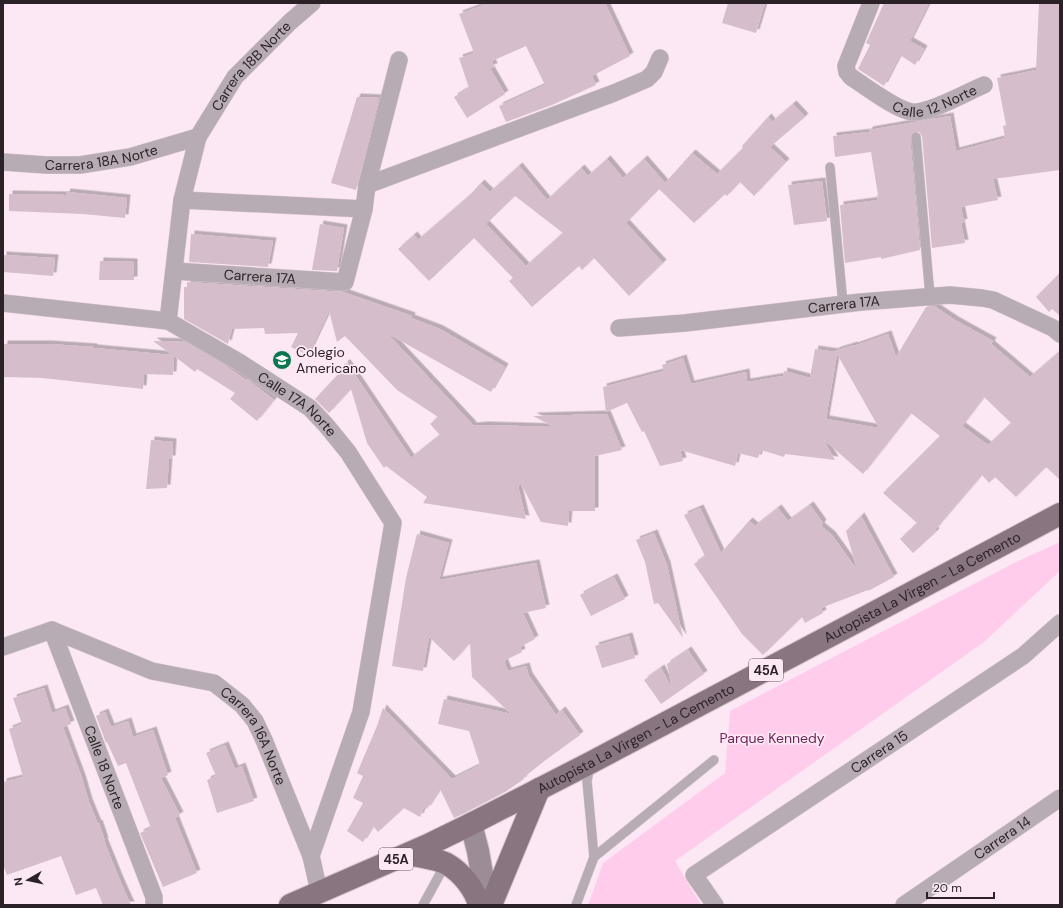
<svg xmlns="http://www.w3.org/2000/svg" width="1063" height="908" font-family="'DM Sans',sans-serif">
<defs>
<filter id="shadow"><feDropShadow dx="3.5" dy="-3.5" stdDeviation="0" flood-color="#0004"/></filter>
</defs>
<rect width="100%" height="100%" fill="#fce8f4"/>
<path fill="#ffcdeb" d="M1060,542V571L984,642L675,861L701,905H588L603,863L725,773L730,711L1018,561Z"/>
<g fill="#d6bdcc" fill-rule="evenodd" filter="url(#shadow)">
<path d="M489,3H605L630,56L592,76L596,85L552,105L506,122L499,106L545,85L526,46L492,61L494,67L490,68L505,94L467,118L454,97L469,88L459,58L474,53L459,14Z"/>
<path d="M728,3H765L756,33L722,23Z"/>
<path d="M884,3H929L910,41L924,49L915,65L900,55L884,86L858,69L870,45L866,43Z"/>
<path d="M1039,3H1060V170L993,179L998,200L961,207L964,222L961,223L965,243L932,248L922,136L919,132H913L910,138L920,250L881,259V257L845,263L840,205L878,200L877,195H878L871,152L835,157L833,136L869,132V130L950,116L956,151L1005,138L1003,126L1006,125L997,78L1036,70Z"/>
<path d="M357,97L379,98L356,190L331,183Z"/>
<path d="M793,104L805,117L770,147L786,162L754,196L740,182L727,196L725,194L694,223L659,189L664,184L626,223L663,263L629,296L594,258L582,270L579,266L532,307L509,281L513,278L474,238L429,281L398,249L414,235L418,240L469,196L481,183L490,192L519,166L547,200L581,168L588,176L607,159L623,178L644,159L665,183L692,153L717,174L743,148L742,146L768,117L772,122ZM515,196L563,233L526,266L486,224Z"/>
<path d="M822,181L827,221L794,225L788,185Z"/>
<path d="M67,192L127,198L125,218L83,214L9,211V194L66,195Z"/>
<path d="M320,224L344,228L337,271L312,270Z"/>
<path d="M191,234L273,241L268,267L189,262Z"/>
<path d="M3,255L55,258L53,276L3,272Z"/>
<path d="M100,261L134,262V280H99Z"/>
<path d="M1060,273V316L1052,309L1049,312L1036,297Z"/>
<path d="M187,282L343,292L412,316L411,318L440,329L505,367L491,392L387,333L473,425L472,426L486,425L554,427L533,416L607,414L622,450L595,456V511H569L568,526L541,522L521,484L518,486L526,519L423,503L427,497L386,466L384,468L367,443L351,389L329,413L315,399L345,367L344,364L347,363L411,458L440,435L430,424L438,417L397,390L345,336L337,342L329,311L308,355L291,347L298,333L265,334L264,328L232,329L228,344L184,319V287H187Z"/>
<path d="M934,306L955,320L993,341L991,344L1030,377L1060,351V480L1046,467L1016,497L995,477L989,483L982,475L935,530L936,532L913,553L900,539L917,523L883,493L940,436L911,413L863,474L823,439L835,460L785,454L784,457L761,450L758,458L738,453L735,466L680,450L683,461L660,466L644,431L642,432L627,403L606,412L603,387L664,371L662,365L683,358L691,384L746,372L747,382L783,376L784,371L810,378L815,349L836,352L835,351L854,345V346L888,334L896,357L926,307ZM837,354L879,428L826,419ZM984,397L1011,423L988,445L962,426Z"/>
<path d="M153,341L185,342L223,364L246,380L247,379L274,400L257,421L230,399L235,393L197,369L195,372L174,356L173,375L144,374L143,389L42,378L3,377L4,344H49L94,347V348L172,355Z"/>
<path d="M151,440L173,442L172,459H169L167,488L146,489Z"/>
<path d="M810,505L823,523L821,526L832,535L857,570L846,531L861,516L894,577L868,591V590L821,608L823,613L805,623L802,617L763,655L742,634L694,564L705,556L684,515L700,508L721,553L749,521L755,526L778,508L788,521Z"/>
<path d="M654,533L667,565L683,638L658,603L654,604L645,562L636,540Z"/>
<path d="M417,534L449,543L439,580L536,563L546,608L523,613L535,639L520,647L522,652L504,661L508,671L526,666L529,676L556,715L562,710L580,735L543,762L523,778L524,779L505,792L465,813L454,818L440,789L427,809L424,807L420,817L404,808L378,832L373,826L363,842L347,831L363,803L353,798L363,776L357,773L377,726L383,708L452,779L480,765L469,731L438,724L444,699L511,714L472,677L470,643L454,661L429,637L423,671L392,666L406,578Z"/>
<path d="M614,577L625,599L591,616L580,595Z"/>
<path d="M629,636L635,658L602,668L595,646Z"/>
<path d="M688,650L704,674L661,704L644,680L661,668L672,689L667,664Z"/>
<path d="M44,688L52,713L65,708L71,724L63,727L82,778L89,802L98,824L99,823L105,841H104L121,883L131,905H103L96,888L76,895L61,856L7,875L3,865V782L23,777L9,729L22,724L13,698Z"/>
<path d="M105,712L111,727L128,721L133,737L153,730L168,775L161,778L180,815L175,818L197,873L163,887L140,833L151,828L126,763L118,766L107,742L106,743L96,716Z"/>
<path d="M225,745L235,769L242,766L254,801L217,813L207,780L216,776L206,753Z"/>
</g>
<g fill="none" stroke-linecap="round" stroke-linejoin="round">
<g stroke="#d6c4cf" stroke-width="10">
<g id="lane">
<path d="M916,137L930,296"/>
<path d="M830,167L843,304"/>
<path d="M590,765L587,781L594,857"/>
<path d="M423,905L446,863"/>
<path d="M576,905L594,857L714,760"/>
</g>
</g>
<g stroke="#d6c4cf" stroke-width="18">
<g id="street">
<path id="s1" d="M871,3L846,66L847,72L851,77C865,86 896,110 912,112C929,114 967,92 984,85"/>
<path id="s2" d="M3,162L46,165H80L130,157L198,137"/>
<path d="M367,185L614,93L647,79L654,72L660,58"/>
<path d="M182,200L364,209"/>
<path id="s3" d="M174,271L345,282L364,209L367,185L399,60"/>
<path id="s4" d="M3,303L168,321L239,362L310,408L326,425L348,452L393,523L361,712L311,856"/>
<path id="s5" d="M168,321L182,200L198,137L235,77L290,22L312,3"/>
<path id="s6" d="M619,328L685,323L861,302L950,295L982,298L993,300L1053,328L1060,334"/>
<path id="s7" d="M52,630L154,897V905"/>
<path id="s8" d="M3,647L52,630L152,671L214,683L242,705L255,721L264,740L311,856L319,891"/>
<path id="s9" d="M715,905L694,875L1023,656L1060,623"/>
<path id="s10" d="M904,905L1060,798"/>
</g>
</g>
<g stroke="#d6c4cf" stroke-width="24">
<path id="secondary" d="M471,824L478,851L482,874V905"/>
</g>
<g stroke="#d6c4cf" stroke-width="24">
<g id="primary">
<path d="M408,854C417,856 439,859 447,864C461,872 475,889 479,905"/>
<path id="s11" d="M290,905L430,844L471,824L590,763L1060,514"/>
<path d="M491,905L539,789"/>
</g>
</g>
<use href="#lane" stroke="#b7acb3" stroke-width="9"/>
<use href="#street" stroke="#b7acb3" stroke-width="17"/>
<use href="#secondary" stroke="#9c8c95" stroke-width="22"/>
<use href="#primary" stroke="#887580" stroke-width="22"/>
</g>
<defs>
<g id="school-disc" transform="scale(1)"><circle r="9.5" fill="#0b7751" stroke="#fce8f4"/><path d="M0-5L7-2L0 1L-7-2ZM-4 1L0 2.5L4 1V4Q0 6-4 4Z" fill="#fff"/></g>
</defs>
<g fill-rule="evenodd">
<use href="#school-disc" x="282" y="360"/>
</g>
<g text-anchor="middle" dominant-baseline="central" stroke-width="3.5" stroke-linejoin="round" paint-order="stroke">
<g fill="#fce8f4" stroke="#6a5d65" stroke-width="1">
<rect x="749" y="659" width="34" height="22" rx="3"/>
<rect x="379" y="848" width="34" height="22" rx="3"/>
</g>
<g font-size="13" font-weight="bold" fill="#2b2228">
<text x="766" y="670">45A</text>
<text x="396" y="859">45A</text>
</g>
<g font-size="14" fill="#2b2228" stroke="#fce8f4">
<text stroke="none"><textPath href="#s5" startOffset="276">Carrera 18B Norte</textPath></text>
<text stroke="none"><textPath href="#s1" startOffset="175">Calle 12 Norte</textPath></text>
<text stroke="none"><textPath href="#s2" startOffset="99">Carrera 18A Norte</textPath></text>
<text stroke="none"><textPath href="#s3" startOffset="86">Carrera 17A</textPath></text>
<text stroke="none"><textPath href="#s6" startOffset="226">Carrera 17A</textPath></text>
<text stroke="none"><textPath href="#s4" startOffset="320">Calle 17A Norte</textPath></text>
<text stroke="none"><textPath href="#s11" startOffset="708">Autopista La Virgen - La Cemento</textPath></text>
<text stroke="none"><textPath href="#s8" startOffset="291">Carrera 16A Norte</textPath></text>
<text stroke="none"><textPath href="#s11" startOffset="384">Autopista La Virgen - La Cemento</textPath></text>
<text stroke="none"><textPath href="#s9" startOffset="259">Carrera 15</textPath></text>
<text stroke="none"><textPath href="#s7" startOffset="147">Calle 18 Norte</textPath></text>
<text stroke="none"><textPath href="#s10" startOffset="119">Carrera 14</textPath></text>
</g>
<g font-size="14" fill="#2b2228" stroke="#fce8f4" text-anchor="start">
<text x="296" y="352">Colegio<tspan x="296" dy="16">Americano</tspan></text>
</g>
<g font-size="14" fill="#6d2657" stroke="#fce8f4">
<text x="772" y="738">Parque Kennedy</text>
</g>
</g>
<rect width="1063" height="908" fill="none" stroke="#2b2228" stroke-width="8"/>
<g transform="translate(28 880) rotate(261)" stroke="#fce8f4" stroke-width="3" paint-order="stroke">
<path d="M0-3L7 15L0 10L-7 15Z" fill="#2b2228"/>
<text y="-6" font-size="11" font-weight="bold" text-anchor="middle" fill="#2b2228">N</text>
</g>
<path d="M927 892v6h67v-6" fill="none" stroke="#2b2228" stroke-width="2"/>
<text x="933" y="892" font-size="12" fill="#2b2228" stroke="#fce8f4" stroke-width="3" paint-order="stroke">20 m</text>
</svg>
